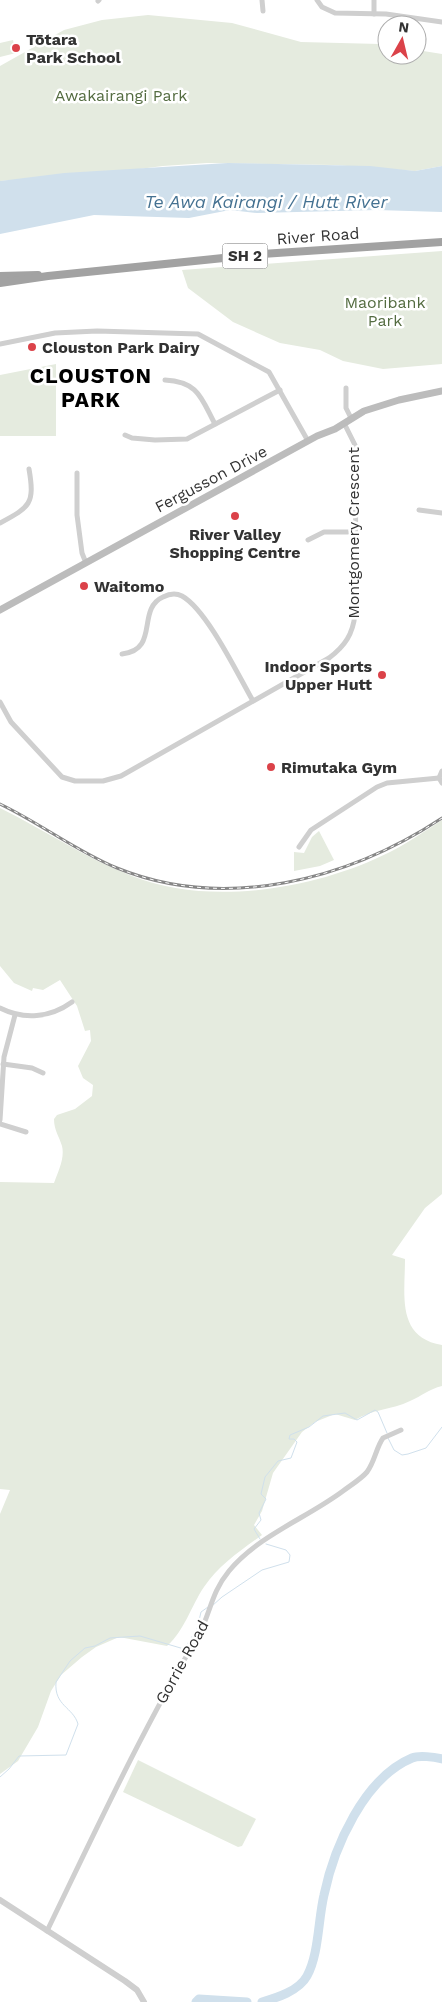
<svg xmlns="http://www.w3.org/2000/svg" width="442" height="2002" font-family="'Work Sans',sans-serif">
<rect width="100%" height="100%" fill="#fff"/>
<g fill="#e5ebdf">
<path d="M148,15L232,23L301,42L380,44L387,45V55H417V50L442,54V166L415,171L334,165L207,163L163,166L91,175L0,181V66L64,30L102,20Z"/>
<path d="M13,40L16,53L0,57V43Z"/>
<path d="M442,251V364L383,369L343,361L320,350L280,343L233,322L188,288L182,270Z"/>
<path d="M56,364V436H0V375Z"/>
<path d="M0,808C45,830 85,858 132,876C209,907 317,889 390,852C408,843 425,831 442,820V1194L425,1208L392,1255L405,1259C405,1295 396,1337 442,1345V1386C429,1389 422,1396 410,1401C392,1410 372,1409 355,1420L335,1414L315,1422L302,1432L273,1473L262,1511L254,1525L262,1535C240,1551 219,1565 204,1587C191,1606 185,1630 167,1646L119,1637L96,1647L82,1657L61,1675L51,1691L38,1727L18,1761L0,1774V1514L10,1490L0,1489V1182L54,1183C58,1172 65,1158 62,1146C59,1136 54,1130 54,1119L57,1115L75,1109L92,1096L93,1085L83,1078L78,1066L91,1041L90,1030L85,1031L77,1006L60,980L43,990L33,988L32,991L14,983L0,966Z"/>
<path d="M319,831L334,860L320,866L294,871V852L304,853L312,837Z"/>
<path d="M138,1760L256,1819L242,1846L238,1847L123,1792Z"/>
</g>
<path fill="#d0e0ec" d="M228,163L370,166L415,171L442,166V212L377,210L257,213L230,210L189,218L94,215L0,234V181L64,173Z"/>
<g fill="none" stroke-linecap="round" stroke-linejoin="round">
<g stroke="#d0e0ec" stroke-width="1">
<path d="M388,1438L394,1450L402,1455L408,1454L426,1448L442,1427"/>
<path d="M260,1539L254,1529L261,1520L259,1513L266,1499L261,1494L265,1477L278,1461L291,1458L297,1442L294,1439H289L290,1435L309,1427L323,1416L345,1413L357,1420L375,1410L378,1412L387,1433"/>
<path d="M212,1606L222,1597L262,1570L289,1562L290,1555L286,1550L266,1544"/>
<path d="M0,1777L9,1769L19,1756L66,1755L78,1724C73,1707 54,1706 56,1682L70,1661L85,1648L95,1646L110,1638L140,1636L184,1649L197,1629L201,1612L208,1607"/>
</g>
<g stroke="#d0e0ec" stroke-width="9">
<path d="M196,2002L199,1999L247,2002"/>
<path d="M262,2002C276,1998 299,1991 307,1976C319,1954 318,1920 324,1895C334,1847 364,1778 412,1758C419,1755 434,1757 442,1759"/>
</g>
<g stroke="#cfcfcf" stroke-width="5">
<path d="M262,0L263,11"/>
<path d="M317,0L322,7L335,13L386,14L442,22"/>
<path d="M98,1L99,0"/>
<path d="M374,14V0"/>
<path d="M0,344L55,333L97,331L198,334L269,372L308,441"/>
<path d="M165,380C199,382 201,398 215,424"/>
<path d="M346,388V408L351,418"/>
<path d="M125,435L132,438L155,440L187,439L280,390"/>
<path d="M77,473V515L82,553L86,563"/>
<path d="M419,510L442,513"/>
<path d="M0,523C30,507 35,504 29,469"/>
<path d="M308,540L324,532H355"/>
<path d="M122,654C160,650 136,609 163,597C169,594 176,593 182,596C207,610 238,675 253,701"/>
<path d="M0,702L11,722L62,777L75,781H103L121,776L329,658C345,646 353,634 355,614L356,455L355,445L344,423"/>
<path d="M442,771L439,778L442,783"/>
<path d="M299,847L311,830L377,787L387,783L439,778"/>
<path d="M0,1008C24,1020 50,1018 72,1002"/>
<path d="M3,1064L32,1068L43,1073"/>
<path d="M0,1120L4,1057L15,1015"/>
<path d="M0,1124L26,1132"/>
<path d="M47,1931C95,1832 141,1732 197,1638C211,1614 210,1594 229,1571C259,1535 307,1518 343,1491C351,1485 361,1479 367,1472C375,1461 376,1448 383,1438L401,1430"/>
</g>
<path stroke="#cfcfcf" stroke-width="6" d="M0,1900L125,1981L137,1990L144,2002"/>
<path stroke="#bcbcbc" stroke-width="7" d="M0,610L317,436L335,429L364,411L399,400L442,391"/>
<g stroke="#a2a2a2" stroke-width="8">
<path d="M0,276L38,275"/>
<path d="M0,283L48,276L262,254L442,242"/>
</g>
<g stroke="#878787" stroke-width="3">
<path id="rail" d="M0,804C40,823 76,851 117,868C225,912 348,880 442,818"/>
</g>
<use href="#rail" stroke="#fff" stroke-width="1" stroke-dasharray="4" stroke-linecap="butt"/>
</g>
<g fill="#db4249" stroke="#fff" stroke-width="2">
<circle cx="16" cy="48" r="5"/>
<circle cx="32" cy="347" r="5"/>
<circle cx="235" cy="516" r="5"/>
<circle cx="84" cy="586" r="5"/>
<circle cx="382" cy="675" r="5"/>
<circle cx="271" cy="767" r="5"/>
</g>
<g text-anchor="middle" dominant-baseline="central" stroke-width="5" stroke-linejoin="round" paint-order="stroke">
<rect fill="#fff" stroke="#707070" stroke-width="1" x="222.5" y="243.5" width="45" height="25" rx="4"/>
<g font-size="15" font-weight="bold" fill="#323232">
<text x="245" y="256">SH 2</text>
</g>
<g font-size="16" font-weight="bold" fill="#323232" stroke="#fff" text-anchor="start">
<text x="26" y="39">Tōtara<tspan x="26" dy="18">Park School</tspan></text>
<text x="42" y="347">Clouston Park Dairy</text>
<text x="235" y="534" text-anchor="middle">River Valley<tspan x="235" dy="18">Shopping Centre</tspan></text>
<text x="94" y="586">Waitomo</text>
<text x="372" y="666" text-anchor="end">Indoor Sports<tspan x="372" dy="18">Upper Hutt</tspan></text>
<text x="281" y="767">Rimutaka Gym</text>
</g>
<g font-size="16" fill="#546c41" stroke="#fff">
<text x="121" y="95">Awakairangi Park</text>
<text x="385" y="302">Maoribank<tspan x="385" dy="18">Park</tspan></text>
</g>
<g font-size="16" fill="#323232" stroke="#fff">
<text transform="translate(318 236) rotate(-4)">River Road</text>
<text transform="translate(211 479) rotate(-28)">Fergusson Drive</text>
<text transform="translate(353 533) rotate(-90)">Montgomery Crescent</text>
<text transform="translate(182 1662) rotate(-61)">Gorrie Road</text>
</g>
<g font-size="18" font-style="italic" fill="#447191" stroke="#fff">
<text x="266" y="201">Te Awa Kairangi / Hutt River</text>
</g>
<g font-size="21" font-weight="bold" letter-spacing="1" fill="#000" stroke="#fff">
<text x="91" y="375">CLOUSTON<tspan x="91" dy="24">PARK</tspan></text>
</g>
</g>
<g transform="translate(402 40) rotate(8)"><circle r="24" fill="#ffffff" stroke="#adadad"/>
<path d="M0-4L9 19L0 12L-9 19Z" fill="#db4249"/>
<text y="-8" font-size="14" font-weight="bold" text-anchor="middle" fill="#323232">N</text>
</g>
</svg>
